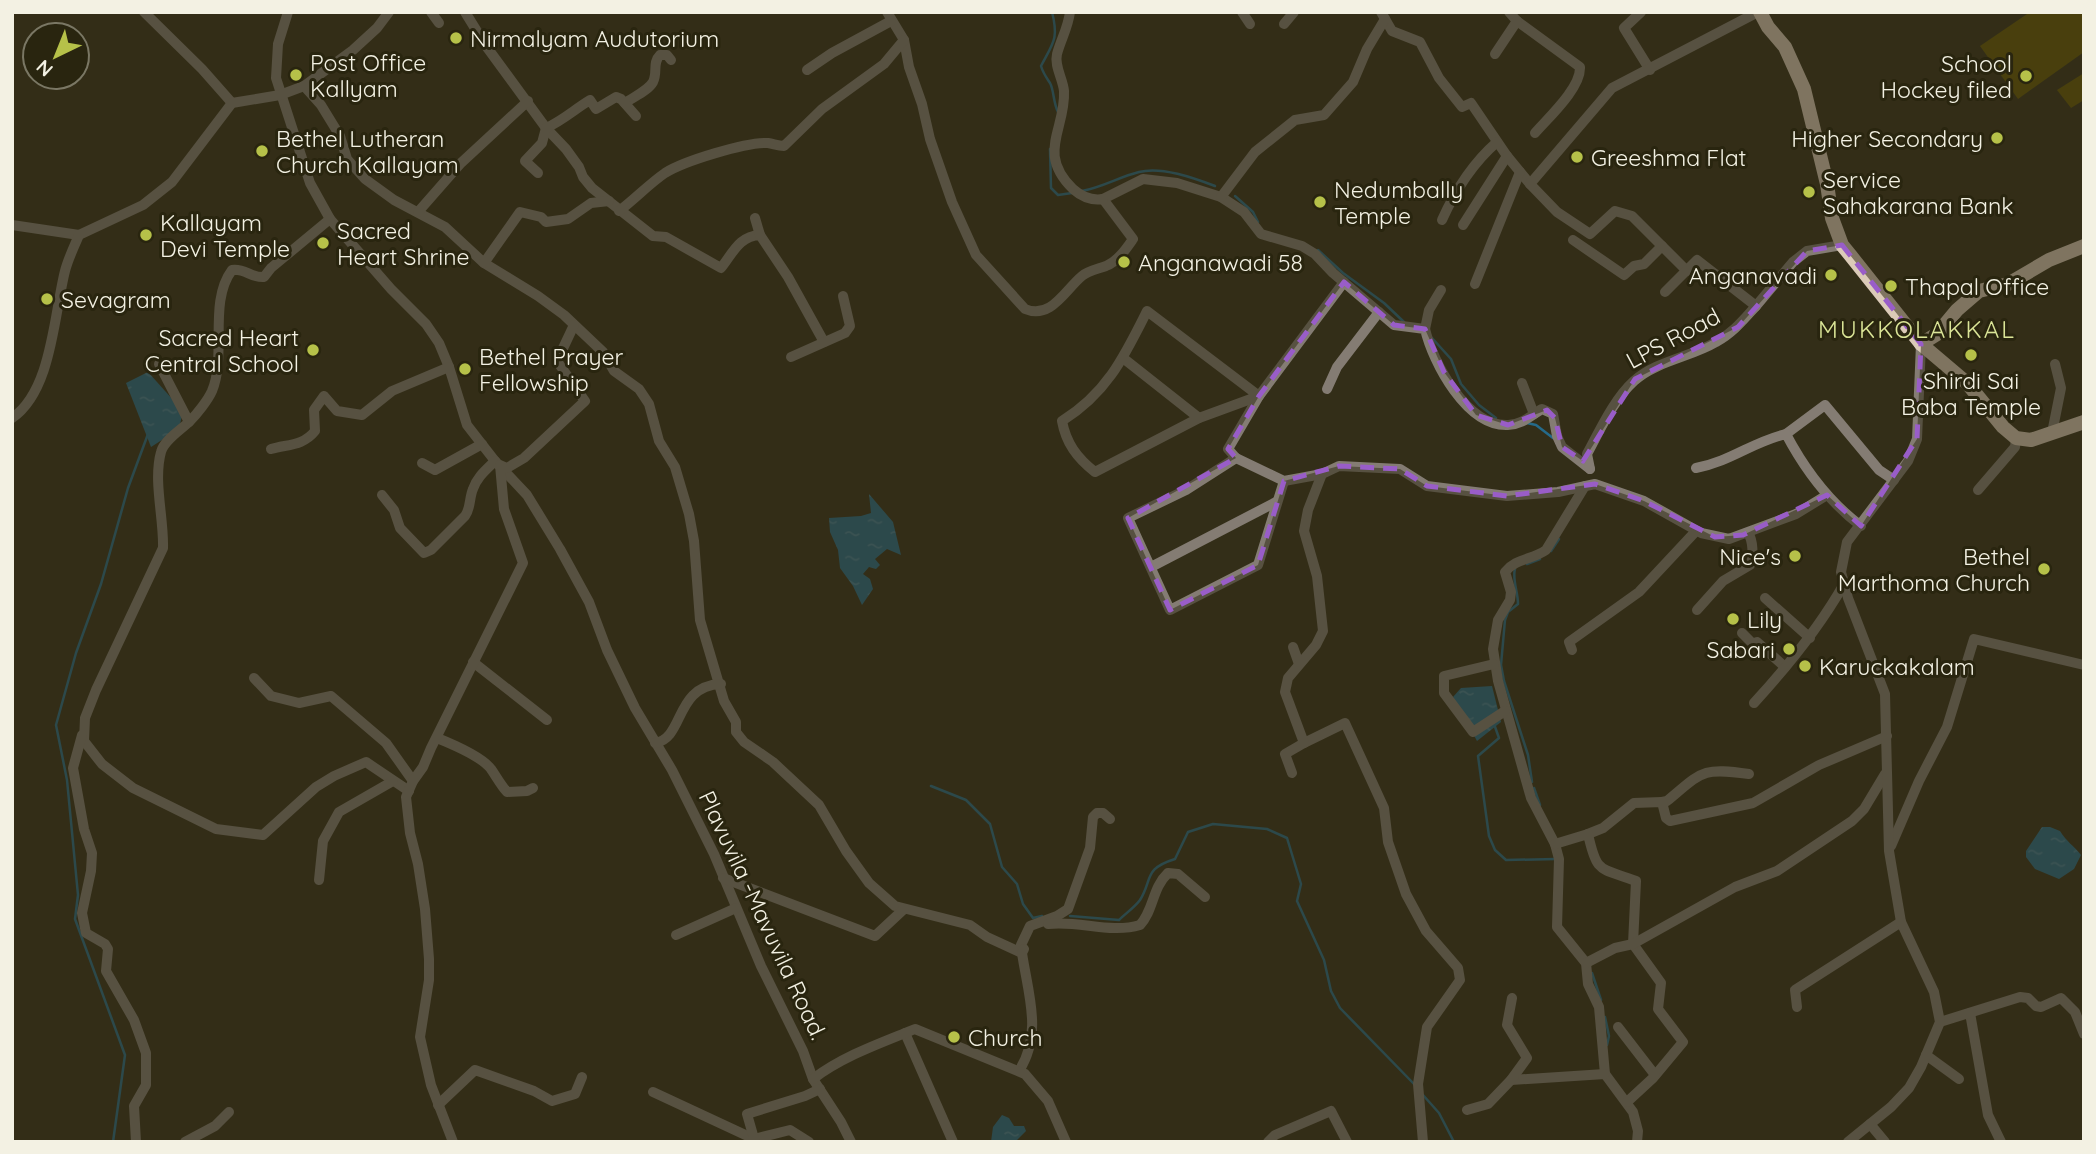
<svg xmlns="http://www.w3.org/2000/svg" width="2096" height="1154" font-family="Quicksand,sans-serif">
<defs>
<pattern id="water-ripples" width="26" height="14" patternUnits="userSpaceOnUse" patternTransform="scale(1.75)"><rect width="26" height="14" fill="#256a89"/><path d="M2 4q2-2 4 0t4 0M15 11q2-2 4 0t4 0" fill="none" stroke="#45809a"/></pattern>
</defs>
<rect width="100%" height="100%" fill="#332e18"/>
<g fill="#645600">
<path d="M2030,12H2084V52L2018,99L1980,46Z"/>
<path d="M2084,73V100L2071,108L2057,90Z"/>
</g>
<g fill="url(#water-ripples)">
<path d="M148,372L183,411L179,429L151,447L126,383Z"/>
<path d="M869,494L893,522L901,555L887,549L875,559L880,565L876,569L869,567L863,574L870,579L873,589L862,605L853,586L840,568L838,550L830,532L829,518L861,516L871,513Z"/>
<path d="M1492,686L1501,722L1477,741L1453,697L1461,688Z"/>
<path d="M2042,827H2050L2060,831C2066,841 2074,846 2081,855L2074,869L2059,879L2035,869L2026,857V851Z"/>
<path d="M1002,1115L1009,1118L1014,1126H1024L1026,1131L1017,1140L991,1142L993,1127Z"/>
</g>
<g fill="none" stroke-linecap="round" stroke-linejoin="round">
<g stroke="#256a89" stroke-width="2.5">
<path d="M1052,12C1059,39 1053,43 1041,66C1043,73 1046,77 1050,83C1054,90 1053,102 1058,112"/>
<path d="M1050,149L1051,188L1058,195L1072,193"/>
<path d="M1082,191C1103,187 1119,177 1139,172C1161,166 1194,178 1215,186"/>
<path d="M1235,196L1253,212L1258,222"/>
<path d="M1318,250L1343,273L1384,303L1404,322"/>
<path d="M1432,338L1451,359L1461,384L1479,405L1496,418"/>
<path d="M1527,423L1536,425L1553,438"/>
<path d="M1551,551L1559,539"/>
<path d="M1527,564L1540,559"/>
<path d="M1515,569C1512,579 1518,592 1518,604L1508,612L1505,620L1501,665L1504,681L1528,755L1532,782"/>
<path d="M1494,724L1499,738L1478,756L1489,836L1495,850L1506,860L1556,859"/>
<path d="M931,786L966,800L990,824L1002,867L1017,884L1023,904L1033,918L1042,916"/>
<path d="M1534,788L1540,805"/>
<path d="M1070,916L1119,920C1125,914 1135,907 1140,900C1153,879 1143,869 1175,859L1188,832L1213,824L1267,829L1287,838L1301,884L1297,901L1324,960L1331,991L1340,1008L1414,1084"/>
<path d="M1592,973L1601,1000"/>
<path d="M1605,1017L1609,1036L1607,1045"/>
<path d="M1423,1095L1439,1113L1454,1142"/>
<path d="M113,1142L125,1055L75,919L78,895L67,780L56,725L76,653L101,584L128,488L148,434"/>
</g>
<g stroke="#847c73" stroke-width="10">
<path d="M144,12L202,69L232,103"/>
<path d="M288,12L278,44L276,78L310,183L330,219L391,289L426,324L439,343L449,367L467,425L495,461L527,495L560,549L589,602L607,650L635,708L672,770L714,854L761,966L803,1051L813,1079L841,1122L851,1142"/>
<path d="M431,12L439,23"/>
<path d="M465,12L486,46L546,128L566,149L579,167L583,177L592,188L653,236L666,237L721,268C733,253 739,236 760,235L788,277L824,342"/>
<path d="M887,12L904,40L909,67L922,104L930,139L952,202L976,255L1025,309C1051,320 1065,290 1082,276C1088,271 1098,269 1106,266C1118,261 1126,249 1133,239L1103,199L1143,179L1177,183L1221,197L1244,212L1261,234L1302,246L1315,254L1333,273L1394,325L1425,329C1433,363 1467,427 1508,425C1522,425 1531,415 1542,409L1553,414L1557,436L1562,447L1590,469"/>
<path d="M1070,12C1068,28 1061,39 1057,54C1054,66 1063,79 1064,91C1066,129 1036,153 1073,189C1082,197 1091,201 1103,199"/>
<path d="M1242,12L1250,24"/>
<path d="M1381,12L1392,31L1420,42L1439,78L1462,107L1471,103L1507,156L1530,184"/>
<path d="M1509,12L1517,21L1580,67C1581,88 1548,118 1535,133"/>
<path d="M1641,12L1624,28L1650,70"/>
<path d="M1284,24L1294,12"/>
<path d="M1495,54L1517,21"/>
<path d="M807,70L832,53L891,21"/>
<path d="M304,86L321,105L340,136L347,159L365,179L394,200L445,227L484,263L538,296L564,315L603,352L614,371L639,389L649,404L659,441L675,467L689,514L694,541L700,620L724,701L736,722V732L744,742L773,762L819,805L846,851L869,883L895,906L970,925L987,937L1022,953L1021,945L1030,926L1057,916L1068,909L1090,848L1093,817L1097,813H1103L1110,819"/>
<path d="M625,103C633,97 648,91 653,82C658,72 652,63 660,55H667L671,60"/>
<path d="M538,173L525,161L542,143L546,128C562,121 575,109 590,100L596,109L616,97L621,99L636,116"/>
<path d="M1221,197L1255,152L1295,120L1324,115L1353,82L1367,49L1385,19"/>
<path d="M619,211C635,199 649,184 665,173C684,161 746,142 768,143C774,144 778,146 784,146L822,109L884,64L904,40"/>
<path d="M418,212L461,163L528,101"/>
<path d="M755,218L760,235"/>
<path d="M330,219L271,268L264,277C251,278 245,268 232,270C208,302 227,355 212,391C208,400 197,414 190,421C181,430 164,440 161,452C153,481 164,518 163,548L96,690L85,718L84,741L102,764L133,788L216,829L263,835L316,787L334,776L366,762L409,791"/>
<path d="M1442,220C1455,191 1474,162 1497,142"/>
<path d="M12,225L79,235"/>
<path d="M1463,225L1507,156"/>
<path d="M1573,240L1624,275L1634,266L1644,264L1662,246"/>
<path d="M484,263L520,212L541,217L546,222L568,219L591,203L609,201"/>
<path d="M1687,271L1632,216L1615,211L1590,234L1557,212L1530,184L1612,88L1758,12"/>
<path d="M1344,282L1259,396L1228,449L1236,458L1284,481L1322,474L1339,466L1400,469L1427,486L1507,496L1558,492L1595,484L1644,501L1701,533L1729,539L1796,514L1827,495"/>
<path d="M1475,284L1520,172"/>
<path d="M1665,292L1697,260L1756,306L1793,262L1807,251L1842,245"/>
<path d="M1147,311L1259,396L1199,418L1095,472C1077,458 1066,443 1062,421C1107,393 1124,357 1147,311Z"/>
<path d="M1425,329L1429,310L1441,290"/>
<path d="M791,357L845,333L850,326L843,296"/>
<path d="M1123,358L1199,418"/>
<path d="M159,364L189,422"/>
<path d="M1522,383L1534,414"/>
<path d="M1327,389L1337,367L1379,312"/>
<path d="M12,418C52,391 54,314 65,271C68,259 74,247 79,235L143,205L172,182L232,103L280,95L304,86L353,50L377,28L389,12"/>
<path d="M2052,433L2061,388L2055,364"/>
<path d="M1786,434L1825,405L1879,470L1894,480"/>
<path d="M271,449C288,444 303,446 315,431L314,410L324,396L337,411L362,415L392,391L449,367"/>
<path d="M1236,458L1186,490L1128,518L1170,610L1258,565L1284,481"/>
<path d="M422,463L435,470L482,444"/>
<path d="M1696,468C1732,461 1752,442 1786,434C1805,470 1828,501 1861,526"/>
<path d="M1590,469L1587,454C1600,430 1614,399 1634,381C1656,361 1691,357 1716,342C1733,333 1744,319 1756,306"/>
<path d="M1585,486L1546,550C1532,560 1516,558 1505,572L1511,592L1510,600L1498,620L1493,649L1498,681L1531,798L1555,844L1559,859L1557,927L1586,963L1588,984L1599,1007L1605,1074L1633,1112L1638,1131L1637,1142"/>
<path d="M1978,490L2015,447L2016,438"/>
<path d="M382,495L394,510L400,528L424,553L431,550L465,516C471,508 469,498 473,489C477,477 486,470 495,461"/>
<path d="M1151,567L1276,502"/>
<path d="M1765,598L1810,638"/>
<path d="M1697,610L1723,581L1750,565C1754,557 1753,540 1748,533"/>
<path d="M1742,633L1753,644L1757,642L1785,667"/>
<path d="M1293,647L1299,664"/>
<path d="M1572,650L1569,642L1639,592L1696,531"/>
<path d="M473,662L547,720"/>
<path d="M1494,664L1444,676V693L1473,732L1505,711"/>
<path d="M254,678L271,696L299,703L331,696L386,743L413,781"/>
<path d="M1754,703C1788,666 1819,628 1844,584"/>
<path d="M82,735L73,768L84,829L92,853L91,871L82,913L86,933L105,944L108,949L106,971L134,1020L146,1053V1085L134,1106L136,1142"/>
<path d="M437,738C452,744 481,756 491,769C496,776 500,784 507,792L527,791L533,788"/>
<path d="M655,743C685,738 674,686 721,684"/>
<path d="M1304,743L1345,723L1384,808L1388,842L1406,894L1426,931L1458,968L1460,980L1427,1027L1418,1084L1423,1142"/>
<path d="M1292,773L1285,754L1304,743L1285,692L1288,678L1316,645L1323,631L1317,576L1304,531L1308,510L1322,474"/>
<path d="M1662,802L1667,801C1702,772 1701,767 1749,774"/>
<path d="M1588,834L1603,828L1634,803L1662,802L1666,818L1670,821L1753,803L1819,765L1887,736"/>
<path d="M1555,844L1588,834C1597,875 1600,867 1636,881L1633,944L1661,983L1658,1009L1683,1042L1653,1078L1627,1102"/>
<path d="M1891,846L1919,781L1947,727L1974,639L2084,665"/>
<path d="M723,878L875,936L904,909"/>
<path d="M319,880L323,841L339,812L393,781"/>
<path d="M1048,924C1079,920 1110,934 1140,925C1154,910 1152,888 1168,873L1178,874L1205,897"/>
<path d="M676,935L736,908"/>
<path d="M1586,963L1615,948L1633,944L1735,887L1777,871L1852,821L1864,809L1885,774"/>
<path d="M1797,1007L1795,990L1901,922"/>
<path d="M1970,1013L1988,1115L2001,1142"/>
<path d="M1940,1022L2020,997L2028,998L2036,1006L2041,1007L2061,998L2075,1012L2084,1034"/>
<path d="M1618,1027L1655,1075"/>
<path d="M905,1033L953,1142"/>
<path d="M1926,1055L1959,1079"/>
<path d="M1019,1071C1043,1033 1028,994 1022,953L1024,949"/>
<path d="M813,1079C843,1056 881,1043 915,1029L1025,1074L1048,1101L1066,1142"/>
<path d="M1511,1080L1605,1074"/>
<path d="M653,1092L754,1139L790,1130L809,1142"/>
<path d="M438,1105L475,1070L534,1091L552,1101L575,1094L582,1077"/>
<path d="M1467,1110L1488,1104L1511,1080L1527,1058L1507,1025L1512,998"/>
<path d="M1870,1124L1885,1142"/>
<path d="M185,1142L215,1126L229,1112"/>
<path d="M453,1142L431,1085L420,1037L429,980V959L425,909L418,864L410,833L406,797L413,781L423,767L431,748L523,563L504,509L500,465L507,468L524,458L585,401L557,361L574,325"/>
<path d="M755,1142L747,1114L805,1096L820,1089"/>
<path d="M1268,1142L1275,1135L1331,1111L1347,1142"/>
<path d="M1848,1142L1891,1107L1909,1088L1921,1067L1940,1022L1934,992L1901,922L1889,851L1885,694L1848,598L1841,572L1847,542L1908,461L1917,439L1921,344"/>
</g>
<g stroke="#dbcab8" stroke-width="14">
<path d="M1760,12L1768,27L1785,47L1804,89L1827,184L1832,218L1842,245L1851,256L1921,344L1967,383L2003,427L2016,438L2031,440L2084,422"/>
<path d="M1921,344L1937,334L1957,310L1979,291L2008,284L2049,260L2084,246"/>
</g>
</g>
<path d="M0 0H2096V1154H0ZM1842,245L1921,344L1917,439L1861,526L1827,495L1743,535L1715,537L1644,501L1595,484L1507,496L1427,486L1400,469L1339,466L1284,481L1258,565L1170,610L1128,518L1236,458L1228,449L1259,396L1344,282L1394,325L1425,329L1444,372L1476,415L1508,425L1547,410L1555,418L1562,447L1583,461L1635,379L1738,327L1807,251Z" fill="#332e18" fill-opacity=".55" fill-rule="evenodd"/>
<path fill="none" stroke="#995dc8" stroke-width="5" stroke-dasharray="14 9" stroke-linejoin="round" d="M1842,245L1921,344L1917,439L1861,526L1827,495L1743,535L1715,537L1644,501L1595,484L1507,496L1427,486L1400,469L1339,466L1284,481L1258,565L1170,610L1128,518L1236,458L1228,449L1259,396L1344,282L1394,325L1425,329L1444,372L1476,415L1508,425L1547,410L1555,418L1562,447L1583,461L1635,379L1738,327L1807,251Z"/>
<g fill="#b6c149" stroke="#29250f" stroke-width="2.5">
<circle cx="456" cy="38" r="7"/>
<circle cx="296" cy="75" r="7"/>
<circle cx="2026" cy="76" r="7"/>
<circle cx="1997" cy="138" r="7"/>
<circle cx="262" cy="151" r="7"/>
<circle cx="1577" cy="157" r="7"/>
<circle cx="1809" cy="192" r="7"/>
<circle cx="1320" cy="202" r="7"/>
<circle cx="146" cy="235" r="7"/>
<circle cx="323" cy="243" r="7"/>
<circle cx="1124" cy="262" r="7"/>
<circle cx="1831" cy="275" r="7"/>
<circle cx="1891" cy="286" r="7"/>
<circle cx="47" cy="299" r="7"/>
<circle cx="313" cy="350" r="7"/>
<circle cx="1971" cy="355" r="7"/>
<circle cx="465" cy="369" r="7"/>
<circle cx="1795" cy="556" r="7"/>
<circle cx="2044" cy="569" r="7"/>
<circle cx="1733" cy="619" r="7"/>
<circle cx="1789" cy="649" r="7"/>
<circle cx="1805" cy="666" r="7"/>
<circle cx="954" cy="1037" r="7"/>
</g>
<g text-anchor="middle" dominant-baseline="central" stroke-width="6" stroke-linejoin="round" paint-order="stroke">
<g font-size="23" fill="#f3f1e3" stroke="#29250f" text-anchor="start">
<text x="470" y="38">Nirmalyam Audutorium</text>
<text x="310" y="62">Post Office<tspan x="310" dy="26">Kallyam</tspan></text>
<text x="2012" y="63" text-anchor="end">School<tspan x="2012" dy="26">Hockey filed</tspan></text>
<text x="276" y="138">Bethel Lutheran<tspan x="276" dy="26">Church Kallayam</tspan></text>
<text x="1983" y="138" text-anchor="end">Higher Secondary</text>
<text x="1591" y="157">Greeshma Flat</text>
<text x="1823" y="179">Service<tspan x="1823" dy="26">Sahakarana Bank</tspan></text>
<text x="1334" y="189">Nedumbally<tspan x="1334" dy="26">Temple</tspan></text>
<text x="160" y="222">Kallayam<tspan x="160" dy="26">Devi Temple</tspan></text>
<text x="337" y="230">Sacred<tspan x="337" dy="26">Heart Shrine</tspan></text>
<text x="1138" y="262">Anganawadi 58</text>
<text x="1817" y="275" text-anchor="end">Anganavadi</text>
<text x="1905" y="286">Thapal Office</text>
<text x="61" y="299">Sevagram</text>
<text x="299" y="337" text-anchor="end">Sacred Heart<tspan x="299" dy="26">Central School</tspan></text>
<text x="479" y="356">Bethel Prayer<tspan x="479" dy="26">Fellowship</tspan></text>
<text x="1971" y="380" text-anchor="middle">Shirdi Sai<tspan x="1971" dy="26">Baba Temple</tspan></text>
<text x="1781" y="556" text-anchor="end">Nice's</text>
<text x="2030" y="556" text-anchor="end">Bethel<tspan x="2030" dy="26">Marthoma Church</tspan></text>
<text x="1747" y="619">Lily</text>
<text x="1775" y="649" text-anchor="end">Sabari</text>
<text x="1819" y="666">Karuckakalam</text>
<text x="968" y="1037">Church</text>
</g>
<g font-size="23" fill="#f3f1e3" stroke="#29250f">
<text transform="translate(1673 338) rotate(-28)">LPS Road</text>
<text transform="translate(763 915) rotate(65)">Plavuvila -Mavuvila Road.</text>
</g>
<g font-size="24" letter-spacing="2" fill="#dbe597" stroke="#29250f">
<text x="1917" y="329">MUKKOLAKKAL</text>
</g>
</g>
<rect width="2096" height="1154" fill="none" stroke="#f3f1e3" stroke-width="28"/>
<g transform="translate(56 56) rotate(223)"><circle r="33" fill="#29250f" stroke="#7a7764" stroke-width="2"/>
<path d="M0-5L12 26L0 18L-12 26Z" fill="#b6c149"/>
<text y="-10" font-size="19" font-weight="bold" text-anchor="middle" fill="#f3f1e3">N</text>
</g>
</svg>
